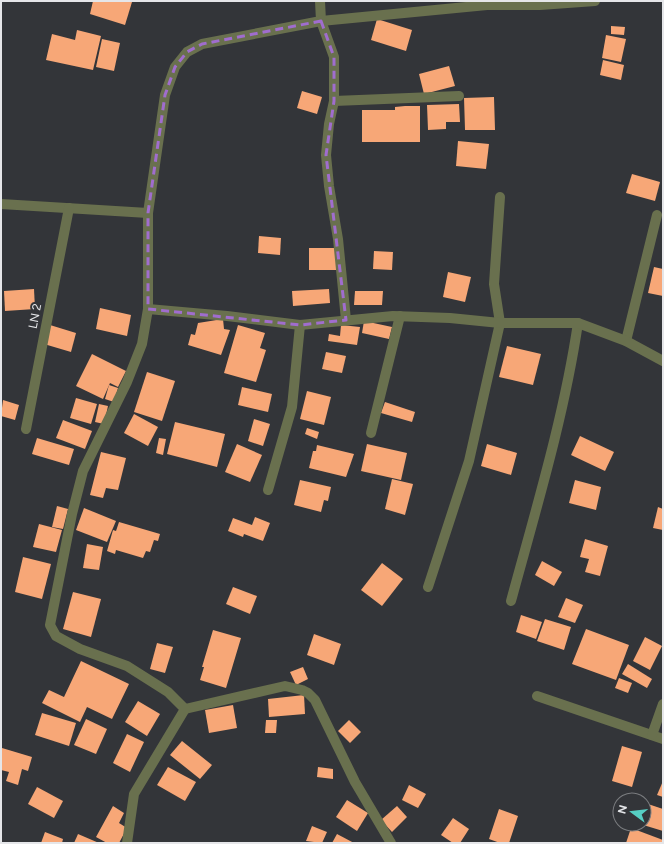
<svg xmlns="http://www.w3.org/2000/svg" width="664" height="844" font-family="Figtree,sans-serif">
<rect width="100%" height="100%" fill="#333539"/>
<g fill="#f7a777">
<path d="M93,1L132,2L125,25L90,14Z"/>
<path d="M377,19L412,30L406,51L371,40Z"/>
<path d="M611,26L625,27L624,35L611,34Z"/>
<path d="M77,30L101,36L93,70L46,60L52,34L75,40Z"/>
<path d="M606,35L626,39L621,62L602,58Z"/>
<path d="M102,39L120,43L114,71L96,67Z"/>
<path d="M603,60L624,65L621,80L600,75Z"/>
<path d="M449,66L455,86L424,94L419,74Z"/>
<path d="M302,91L322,97L317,114L297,108Z"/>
<path d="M494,97L495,130H465L464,98Z"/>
<path d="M459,104L460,122H446V129L428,130L427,105Z"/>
<path d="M405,106H420V142H362V110H395V107Z"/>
<path d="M458,141L489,144L486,169L456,166Z"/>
<path d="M632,174L660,182L655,201L626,193Z"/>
<path d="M259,236L281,238L280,255L258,253Z"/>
<rect x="309" y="248" width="27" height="22"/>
<path d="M374,251L393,252L392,270L373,269Z"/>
<path d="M654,267L663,269V296L648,293Z"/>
<path d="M448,272L471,277L465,302L443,297Z"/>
<path d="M34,289L35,309L5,311L4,291Z"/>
<path d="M329,289L330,303L293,306L292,291Z"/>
<path d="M355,291H383L382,305H354Z"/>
<path d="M100,308L131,315L127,336L96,329Z"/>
<path d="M223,319L224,329L230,330L221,355L188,345L191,334L195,335L198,323Z"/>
<path d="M364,321L392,327L389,339L362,333Z"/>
<path d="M50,325L76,333L71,352L44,344Z"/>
<path d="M238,325L265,333L260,348L266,350L256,382L224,373Z"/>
<path d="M341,325L360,327L357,345L328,341L329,334L340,336Z"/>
<path d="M507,346L541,354L533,385L499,377Z"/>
<path d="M326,352L346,356L342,373L322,369Z"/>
<path d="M92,354L126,371L118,387L110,383L103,399L76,386Z"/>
<path d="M147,372L175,381L162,421L134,412Z"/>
<path d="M109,385L118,388L114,402L105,399Z"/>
<path d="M242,387L272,394L268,412L238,405Z"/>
<path d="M307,391L331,397L324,425L300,419Z"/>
<path d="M76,398L97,404L91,424L70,418Z"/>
<path d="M3,400L19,405L15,420L1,416Z"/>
<path d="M385,402L415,412L412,422L381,413Z"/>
<path d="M99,404L108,406L104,424L95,422Z"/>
<path d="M134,414L158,427L148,446L124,433Z"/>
<path d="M254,419L270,424L263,446L248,441Z"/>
<path d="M63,420L92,431L85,449L56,438Z"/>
<path d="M175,422L225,434L217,467L167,454Z"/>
<path d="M307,428L319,432L317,439L305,434Z"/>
<path d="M580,436L614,452L605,471L571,455Z"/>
<path d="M37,438L74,449L69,465L32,454Z"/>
<path d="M159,438L166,439L163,455L156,453Z"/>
<path d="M237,444L262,455L250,482L225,472Z"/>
<path d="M367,444L407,453L401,480L361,471Z"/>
<path d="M487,444L517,453L511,475L481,466Z"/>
<path d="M317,445L354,454L346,477L309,468L313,451H316Z"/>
<path d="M101,452L126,458L118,490L106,488L103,498L90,495Z"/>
<path d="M392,479L413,484L405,515L385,509Z"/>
<path d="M300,480L331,487L328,501L324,500L321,512L294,505Z"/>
<path d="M575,480L601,487L596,510L569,503Z"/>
<path d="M57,506L68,509L63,529L52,527Z"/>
<path d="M658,507L663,509V530L653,528Z"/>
<path d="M84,508L116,521L107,542L76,530Z"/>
<path d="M255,517L270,523L263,541L244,534L243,537L228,531L233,518L252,525Z"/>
<path d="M119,522L160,534L158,541L154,540L150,552L146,551L143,558L116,550L115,554L107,551L113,530L116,531Z"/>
<path d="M39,524L62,530L56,552L33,547Z"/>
<path d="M585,539L608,546L600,576L585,572L589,559L580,557Z"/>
<path d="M87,544L103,547L99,570L83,568Z"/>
<path d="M23,557L51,564L42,599L15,592Z"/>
<path d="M542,561L562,572L554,586L535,575Z"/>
<path d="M382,563L403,579L382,606L361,590Z"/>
<path d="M233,587L257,596L250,614L226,604Z"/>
<path d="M73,592L101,599L91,637L63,629Z"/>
<path d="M566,598L583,605L575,623L558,617Z"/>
<path d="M521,615L542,622L536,639L516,632Z"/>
<path d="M545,619L571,627L564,650L537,641Z"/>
<path d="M586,629L629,645L616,680L572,664Z"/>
<path d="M213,630L241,638L226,688L200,680L204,667H202Z"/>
<path d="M314,634L341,644L334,665L307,655Z"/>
<path d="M645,637L662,646L650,670L633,661Z"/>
<path d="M157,643L173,647L165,673L150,669Z"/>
<path d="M81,661L129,684L112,719L87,707L80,722L42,703L49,690L64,697Z"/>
<path d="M628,664L652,679L647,688L622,674Z"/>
<path d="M303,667L308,679L296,685L290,672Z"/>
<path d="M619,678L632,683L628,693L615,688Z"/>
<path d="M304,695L305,714L269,717L268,699Z"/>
<path d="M138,701L160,714L147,736L125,722Z"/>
<path d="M233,705L237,728L209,733L205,710Z"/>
<path d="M42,713L76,723L69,746L35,735Z"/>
<path d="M86,719L107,729L96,754L74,745Z"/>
<path d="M266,720H277L276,733H265Z"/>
<path d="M349,720L361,732L350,743L338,731Z"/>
<path d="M127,734L144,742L130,772L113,763Z"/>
<path d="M182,741L212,765L200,779L170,755Z"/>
<path d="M622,746L642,752L632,787L612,781Z"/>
<path d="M2,748L32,757L28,771L22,769L18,785L6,781L9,772L1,770Z"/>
<path d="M168,767L196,782L185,801L157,785Z"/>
<path d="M318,767L333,769V779L317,777Z"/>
<path d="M663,781V797L657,795Z"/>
<path d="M409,785L426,794L418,808L402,800Z"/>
<path d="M37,787L63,801L54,818L28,804Z"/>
<path d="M347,800L368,813L357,831L336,817Z"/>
<path d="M648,804L663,809V831L640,824H644V816Z"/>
<path d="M113,806L124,813L119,823L127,828L119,843H107L96,837Z"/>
<path d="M397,806L407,817L392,832L381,820Z"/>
<path d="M499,809L518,816L509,843H500L489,839Z"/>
<path d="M453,818L469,829L460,843H453L441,835Z"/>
<path d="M312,826L327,832L322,843L306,841Z"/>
<path d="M631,828L663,840V843H626Z"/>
<path d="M45,832L63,839L62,843H41Z"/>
<path d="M78,834L99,843H74Z"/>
<path d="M337,834L354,843H332Z"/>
</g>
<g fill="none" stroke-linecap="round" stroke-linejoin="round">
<g stroke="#69704e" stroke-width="10">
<path d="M334,101L459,96"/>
<path d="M1,204L148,213"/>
<path d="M148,309V213L165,95L175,67L187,52L202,44L321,21L320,1"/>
<path d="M346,320L338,239L329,186L326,155L329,124L334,101V57L321,21L487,5H540L595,1"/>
<path d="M626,341L657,215"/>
<path d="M26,429L69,208"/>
<path d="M371,433L400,316"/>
<path d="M268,490L292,407L300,325"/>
<path d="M428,587L469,461L500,323L494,284L500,197"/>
<path d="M511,601C536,509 564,417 578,323"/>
<path d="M537,696L663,739"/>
<path d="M185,709L285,686L302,690L308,693L315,700L355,782L391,843"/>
<path d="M652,735L663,704"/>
<path d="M127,843L134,794L185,709L168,692L127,666L80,649L56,636L50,625L72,514L83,471L127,382L142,344L148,309L227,316L300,325L393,316L450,318L500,323H578L626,341L663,361"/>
</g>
</g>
<path fill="none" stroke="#a06dce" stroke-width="3" stroke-dasharray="8 5" stroke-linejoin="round" d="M321,21L334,57V101L326,155L346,320L300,325L148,309V213L165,95L175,67L187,52L202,44Z"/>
<g text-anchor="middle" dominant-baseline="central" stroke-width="4" stroke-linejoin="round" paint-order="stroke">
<g font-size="12" fill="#e5e6e9" stroke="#333539">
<text transform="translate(35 316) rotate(-79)">LN 2</text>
</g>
</g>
<rect width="664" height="844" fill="none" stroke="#e5e6e9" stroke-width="4"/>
<g transform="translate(632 812) rotate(285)"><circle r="19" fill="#333539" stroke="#7a7c7f"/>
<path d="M0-3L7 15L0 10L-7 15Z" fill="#56cec3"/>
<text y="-6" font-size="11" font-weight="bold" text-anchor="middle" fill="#e5e6e9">N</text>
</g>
</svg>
